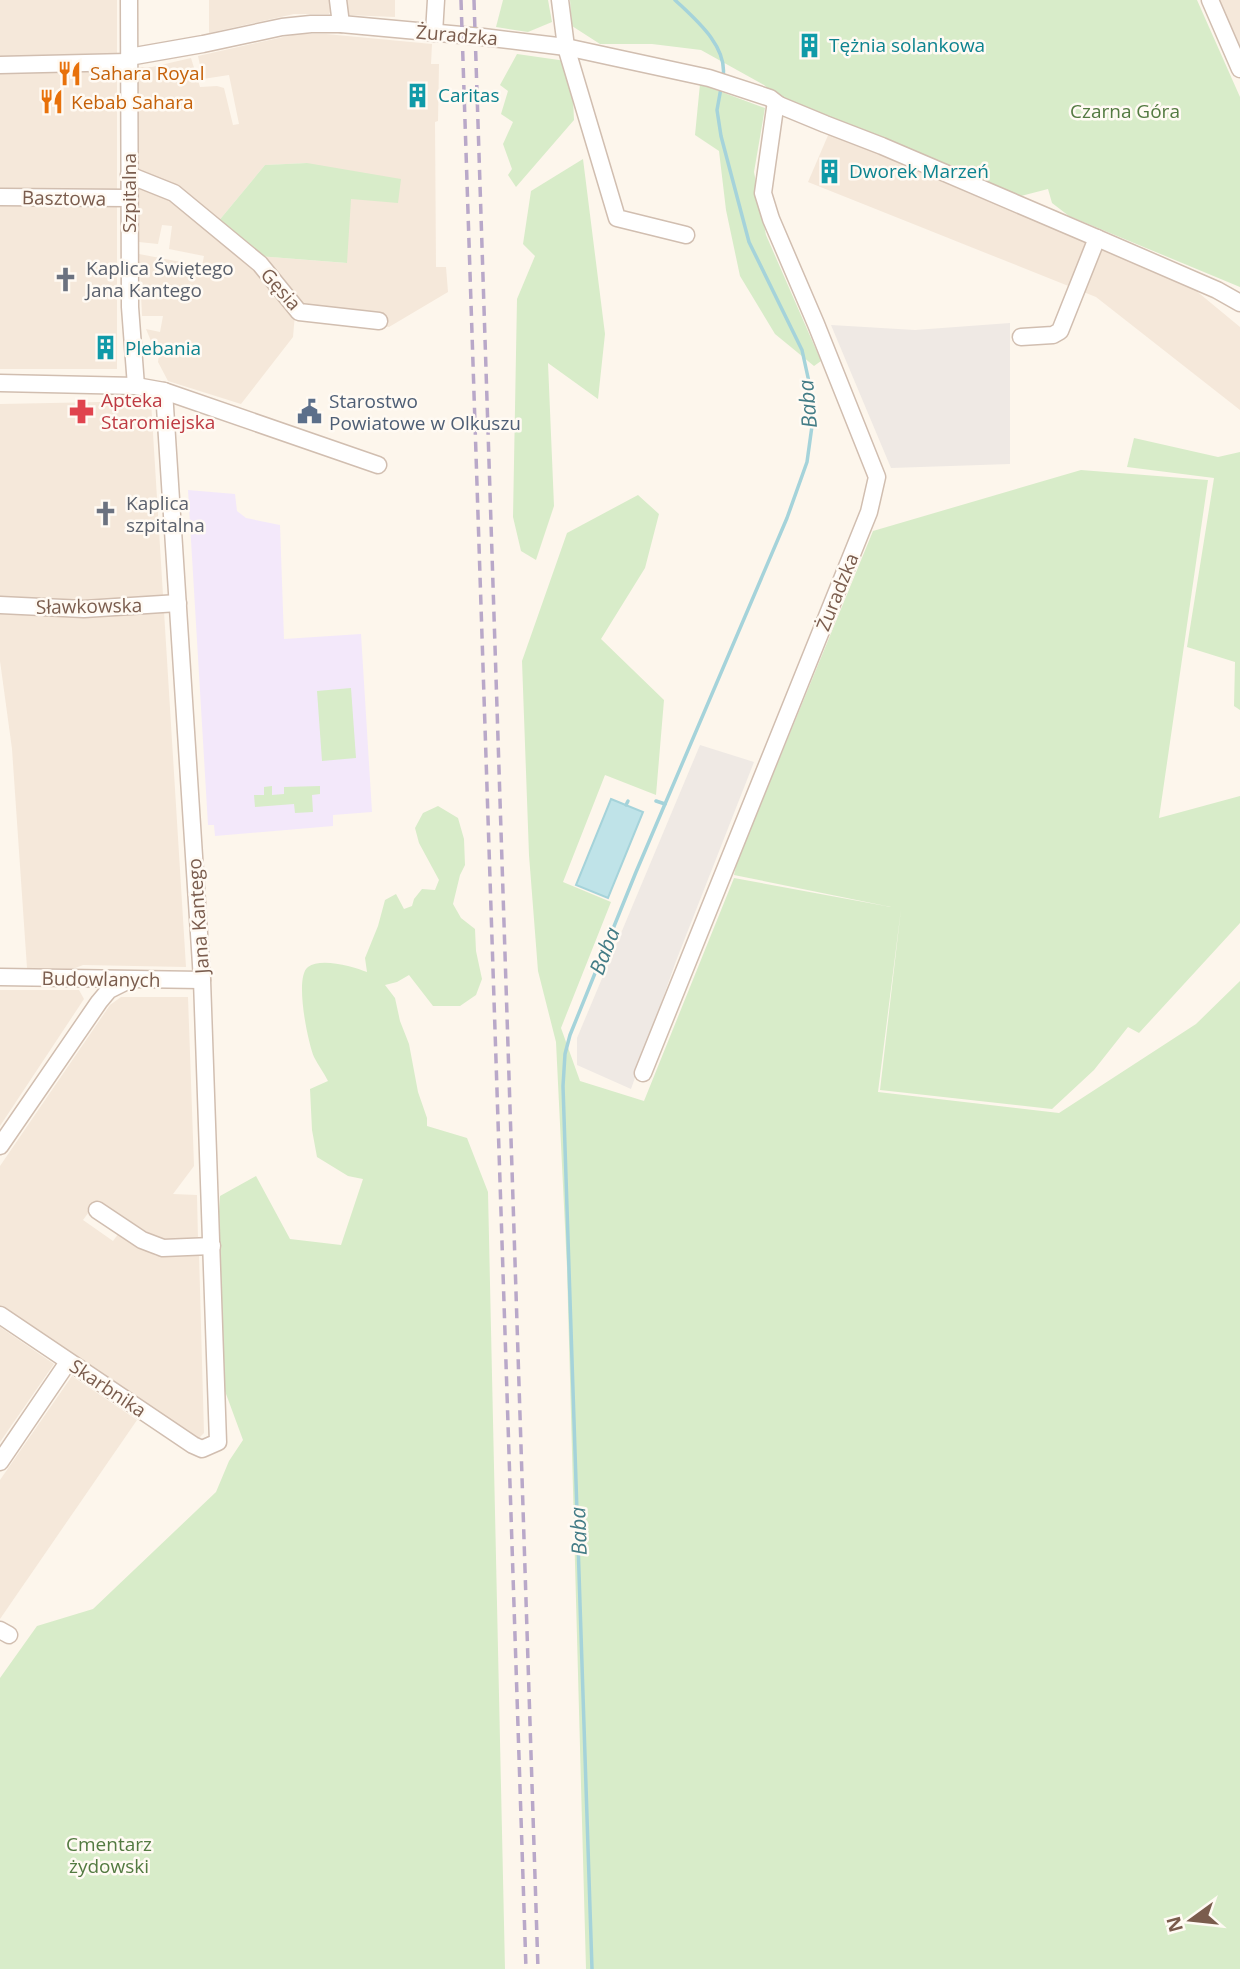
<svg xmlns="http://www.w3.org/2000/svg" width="1240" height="1969" font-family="'Open Sans',sans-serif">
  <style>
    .residential { fill: #f5e8da }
    .industrial { fill: #efe9e4 }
    .education { fill: #f3e8fa }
    .green { fill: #d8ecc9 }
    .water { fill: #bfe3e8; stroke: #a5d3da; stroke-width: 2 }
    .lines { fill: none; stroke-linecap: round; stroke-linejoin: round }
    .stream { stroke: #a5d3da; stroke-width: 3.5 }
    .minor-casing { stroke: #d1beb0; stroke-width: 19 }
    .minor { stroke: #fff; stroke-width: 16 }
    .rail { stroke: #b9a8c9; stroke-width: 3.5; stroke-dasharray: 10 7; stroke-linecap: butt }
    .labels { text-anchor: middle; stroke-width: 5; stroke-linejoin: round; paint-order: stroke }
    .street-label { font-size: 19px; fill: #7a5c4d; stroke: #fffaf3 }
    .culture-label { font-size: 19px; fill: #0d838f; stroke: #fffaf3; text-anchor: start }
    .food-label { font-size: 19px; fill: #c56008; stroke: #fffaf3; text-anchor: start }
    .park-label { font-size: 19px; fill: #537a41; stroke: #fffaf3 }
    .worship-label { font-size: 19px; fill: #5b616d; stroke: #fffaf3; text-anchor: start }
    .health-label { font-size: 19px; fill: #be3a42; stroke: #fffaf3; text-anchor: start }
    .service-label { font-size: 19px; fill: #4e5e75; stroke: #fffaf3; text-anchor: start }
    .water-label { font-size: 21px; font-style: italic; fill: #437c86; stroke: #fffaf3 }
  </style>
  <rect width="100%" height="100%" fill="#fdf6ec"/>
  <g class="residential">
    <rect x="0" y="0" width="117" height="369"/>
    <path d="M 209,0 L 332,0 L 333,8 L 329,14 L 294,14 L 209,33 Z"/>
    <path d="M 343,0 L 395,0 L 395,17 L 347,15 Z"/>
    <path d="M 1216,0 L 1240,0 L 1240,53 Z"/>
    <path d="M 297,34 L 326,34 L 432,44 L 431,64 L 439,64 L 438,121 L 435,122 L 436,267 L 446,267 L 448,292 L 389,327 L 301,309 L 258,256 L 346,263 L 307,163 L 265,165 L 217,223 L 137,174 L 136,67 L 152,67 L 191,58 L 200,87 L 217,86 L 224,88 L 233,125 L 239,124 L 229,75 L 203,79 L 198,56 Z"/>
    <path d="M 829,133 L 1112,249 L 1194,289 L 1240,327 L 1240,410 L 1096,297 L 808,182 Z"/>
    <path d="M 138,182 L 171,195 L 255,270 L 255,273 L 264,274 L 271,282 L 269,297 L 277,298 L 295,314 L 293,337 L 241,404 L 168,381 L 158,362 L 160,348 L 153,346 L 146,329 L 160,332 L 163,316 L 142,316 L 139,254 L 202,266 L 204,256 L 169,249 L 172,226 L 162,225 L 158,244 L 139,242 Z"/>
    <path d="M 151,401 L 186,967 L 83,965 L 73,969 L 27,968 L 12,749 L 0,661 L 0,404 Z"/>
    <path d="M 0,990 L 79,990 L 84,999 L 0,1126 Z"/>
    <path d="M 121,997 L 188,997 L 194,1166 L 173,1194 L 197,1195 L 198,1239 L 166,1240 L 157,1238 L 97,1201 L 83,1220 L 113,1241 L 119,1233 L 156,1256 L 199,1254 L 204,1433 L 200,1437 L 194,1437 L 131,1396 L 0,1306 L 0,1166 L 110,1005 Z"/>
    <path d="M 0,1327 L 54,1364 L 0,1442 Z"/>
    <path d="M 72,1376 L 137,1420 L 0,1619 L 0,1480 Z"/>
  </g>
  <g class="industrial">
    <path d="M 1010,323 L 1010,464 L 891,468 L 831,325 L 915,330 Z"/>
    <path d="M 700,745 L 754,762 L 676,961 L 631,1089 L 577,1065 L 577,1038 Z"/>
  </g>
  <path class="education" d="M 188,490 L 235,494 L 237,511 L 246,518 L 280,525 L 284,639 L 361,634 L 372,812 L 333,815 L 333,826 L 215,836 L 214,825 L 208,825 Z"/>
  <g class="green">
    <path d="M 503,0 L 548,0 L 552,22 L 528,32 L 496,27 Z"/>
    <path d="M 570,0 L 1197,0 L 1240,97 L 1240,287 L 1069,216 L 1052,203 L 1048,189 L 1021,196 L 902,149 L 777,96 L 764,85 L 701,50 L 652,44 L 600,44 L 572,26 Z"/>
    <path d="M 517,54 L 566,61 L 573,99 L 574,120 L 516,187 L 508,175 L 512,169 L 503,144 L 513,122 L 501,114 L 508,91 L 500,85 Z"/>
    <path d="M 700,84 L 765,108 L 754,172 L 766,235 L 821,361 L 814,366 L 775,334 L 740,276 L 726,210 L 719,151 L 695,135 Z"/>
    <path d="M 583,159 L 605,334 L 598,399 L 548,363 L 554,506 L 536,560 L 521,551 L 513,517 L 517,299 L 535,256 L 523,244 L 531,191 Z"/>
    <path d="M 307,163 L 401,179 L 398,203 L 351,199 L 347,263 L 258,256 L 217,223 L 265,165 Z"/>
    <path d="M 1134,438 L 1218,457 L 1240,452 L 1240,710 L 1234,706 L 1235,662 L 1187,647 L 1214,478 L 1127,467 Z"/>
    <path d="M 1081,470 L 1208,480 L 1159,818 L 1240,796 L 1240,923 L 1139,1033 L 1128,1027 L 1094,1070 L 1052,1109 L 880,1090 L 901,909 L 878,1092 L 1059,1113 L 1196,1024 L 1240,981 L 1240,1969 L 586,1969 L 567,1268 L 556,1042 L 538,971 L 529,855 L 522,661 L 567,533 L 638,495 L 659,514 L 645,568 L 601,639 L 664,700 L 656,795 L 605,775 L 563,882 L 611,902 L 561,1028 L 580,1081 L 644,1101 L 734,878 L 891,907 L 734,875 L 737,862 L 873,531 Z"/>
    <path d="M 351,688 L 356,758 L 322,761 L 317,691 Z"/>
    <path d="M 272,786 L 272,795 L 284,794 L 284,787 L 320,786 L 320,794 L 312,795 L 313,812 L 295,813 L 294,804 L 255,807 L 254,795 L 264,795 L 264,787 Z"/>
    <path d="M 438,806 L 458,818 L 464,839 L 465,865 L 460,875 L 453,904 L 461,918 L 475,929 L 476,951 L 482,979 L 476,995 L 460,1006 L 433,1006 L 409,975 L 397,982 L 385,985 L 395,998 L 400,1021 L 409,1044 L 418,1092 L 427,1118 L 427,1126 L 467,1138 L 488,1192 L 505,1969 L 0,1969 L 0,1678 L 37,1626 L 93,1609 L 216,1492 L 229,1461 L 243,1440 L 222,1383 L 216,1257 L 220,1196 L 256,1176 L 290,1239 L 341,1245 L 363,1179 L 348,1176 L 317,1157 L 312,1130 L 310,1089 L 328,1081 C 324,1073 318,1065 314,1057 C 308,1043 294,977 308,967 C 321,957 354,967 367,972 L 365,958 L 378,926 L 385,900 L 396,894 L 404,909 L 412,906 L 414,899 L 422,889 L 435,890 L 439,880 L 419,843 L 415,828 L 423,813 Z"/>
  </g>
  <path class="water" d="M 611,799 L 643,812 L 608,898 L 576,885 Z"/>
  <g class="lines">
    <g class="stream">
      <path d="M 675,0 C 695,19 728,46 723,77"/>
      <path d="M 656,801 L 665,804"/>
      <path d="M 626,805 L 628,801"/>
      <path d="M 592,1969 L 563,1086 L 565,1054 L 570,1035 L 636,872 L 787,518 L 807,462 L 812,426 L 809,382 L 802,350 L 749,242 L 721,136 L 717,110 L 721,88"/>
    </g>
    <defs>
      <g id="minor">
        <path d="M 129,0 L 130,307 L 136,386"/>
        <path d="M 338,0 L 341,24"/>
        <path d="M 560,0 L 566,47 L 617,218 L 686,235"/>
        <path d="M 1210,0 L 1240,69"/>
        <path d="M 434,33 L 436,0"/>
        <path d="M 129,57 L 203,44 L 282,27 L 311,24 L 341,24 L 483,37 L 566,47 L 612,57 L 709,78 L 770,98 L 779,105 L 825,124 L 882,146 L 1097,238 L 1217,290 L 1240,303"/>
        <path d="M 0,65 L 128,62"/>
        <path d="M 129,175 L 174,193 L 260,264 L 299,312 L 379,321"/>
        <path d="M 0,197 L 128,198"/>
        <path d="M 1021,337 L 1053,335 L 1060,331 L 1097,238"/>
        <path d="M 0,383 L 136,386 L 164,391 L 378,465"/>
        <path d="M 0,605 L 84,609 L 178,603"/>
        <path d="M 0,977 L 202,980"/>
        <path d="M 643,1073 L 869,512 L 877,477 L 816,324 L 771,219 L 763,193 L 775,108 L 779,105"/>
        <path d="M 0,1146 L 99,1002 L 109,990 L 129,980"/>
        <path d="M 97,1210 L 142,1240 L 163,1248 L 212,1246"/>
        <path d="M 0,1315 L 193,1445 L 202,1449 L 218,1442 L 202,980 L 164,391"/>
        <path d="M 0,1462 L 68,1362"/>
        <path d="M 0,1630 L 9,1635"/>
      </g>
    </defs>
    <use href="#minor" class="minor-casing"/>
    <use href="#minor" class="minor"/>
    <g class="rail">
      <path d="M 461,0 L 526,1969"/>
      <path d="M 474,0 L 538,1969"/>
    </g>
  </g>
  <defs>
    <symbol id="building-bare" viewBox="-9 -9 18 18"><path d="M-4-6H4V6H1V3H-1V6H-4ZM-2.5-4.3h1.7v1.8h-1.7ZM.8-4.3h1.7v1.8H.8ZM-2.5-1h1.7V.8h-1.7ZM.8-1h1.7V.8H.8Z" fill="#0f9aa8" stroke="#fffaf3" stroke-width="2.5" paint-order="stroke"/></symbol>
    <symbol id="restaurant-bare" viewBox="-9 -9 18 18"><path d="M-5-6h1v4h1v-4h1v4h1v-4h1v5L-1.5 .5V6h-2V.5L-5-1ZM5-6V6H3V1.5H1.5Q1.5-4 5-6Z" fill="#e8710a" stroke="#fffaf3" stroke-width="2.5" paint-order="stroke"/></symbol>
    <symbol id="church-bare" viewBox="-9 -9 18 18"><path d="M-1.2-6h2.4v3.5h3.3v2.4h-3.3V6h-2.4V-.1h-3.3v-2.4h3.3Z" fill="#6b7280" stroke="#fffaf3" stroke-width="2.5" paint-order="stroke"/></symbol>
    <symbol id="pharmacy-bare" viewBox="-9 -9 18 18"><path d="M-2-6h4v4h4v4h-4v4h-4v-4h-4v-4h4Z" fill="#e0444e" stroke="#fffaf3" stroke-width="2.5" paint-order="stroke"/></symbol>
    <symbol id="civic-bare" viewBox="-9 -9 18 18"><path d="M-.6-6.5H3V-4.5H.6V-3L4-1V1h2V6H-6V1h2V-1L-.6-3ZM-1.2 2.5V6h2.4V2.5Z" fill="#5c6f8a" stroke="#fffaf3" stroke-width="2.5" paint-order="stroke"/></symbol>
  </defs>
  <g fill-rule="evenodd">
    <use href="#building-bare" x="792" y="28" width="35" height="35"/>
    <use href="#restaurant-bare" x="52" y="56" width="35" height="35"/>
    <use href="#building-bare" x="400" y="78" width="35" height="35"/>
    <use href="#restaurant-bare" x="34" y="84" width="35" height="35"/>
    <use href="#building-bare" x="812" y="154" width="35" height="35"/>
    <use href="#church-bare" x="48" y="262" width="35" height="35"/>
    <use href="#building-bare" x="88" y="330" width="35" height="35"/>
    <use href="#pharmacy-bare" x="64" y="394" width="35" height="35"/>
    <use href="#civic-bare" x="292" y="394" width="35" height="35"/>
    <use href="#church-bare" x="88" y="496" width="35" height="35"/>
  </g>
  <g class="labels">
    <g class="street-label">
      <text transform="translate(457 35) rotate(5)" y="7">Żuradzka</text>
      <text transform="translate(129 193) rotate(-90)" y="7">Szpitalna</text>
      <text transform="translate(64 198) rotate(1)" y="7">Basztowa</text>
      <text transform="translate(281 289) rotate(48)" y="7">Gęsia</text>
      <text transform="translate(837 592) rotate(-68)" y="7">Żuradzka</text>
      <text transform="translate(89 606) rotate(-1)" y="7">Sławkowska</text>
      <text transform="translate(198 916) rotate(-94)" y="7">Jana Kantego</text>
      <text transform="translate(101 979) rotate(1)" y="7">Budowlanych</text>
      <text transform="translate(108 1388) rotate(34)" y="7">Skarbnika</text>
    </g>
    <g class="culture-label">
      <text x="829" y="52">Tężnia solankowa</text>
      <text x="438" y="102">Caritas</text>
      <text x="849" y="178">Dworek Marzeń</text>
      <text x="125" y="355">Plebania</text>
    </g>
    <g class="food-label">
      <text x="90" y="80">Sahara Royal</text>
      <text x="71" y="109">Kebab Sahara</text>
    </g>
    <g class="park-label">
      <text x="1125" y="118">Czarna Góra</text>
      <text x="109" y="1851">Cmentarz<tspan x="109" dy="22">żydowski</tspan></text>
    </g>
    <g class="worship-label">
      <text x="86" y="275">Kaplica Świętego<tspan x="86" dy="22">Jana Kantego</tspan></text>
      <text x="126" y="510">Kaplica<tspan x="126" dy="22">szpitalna</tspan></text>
    </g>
    <g class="health-label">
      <text x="101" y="407">Apteka<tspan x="101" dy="22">Staromiejska</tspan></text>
    </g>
    <g class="service-label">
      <text x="329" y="408">Starostwo<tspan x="329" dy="22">Powiatowe w Olkuszu</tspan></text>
    </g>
    <g class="water-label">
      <text transform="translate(808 404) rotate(-95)" y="7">Baba</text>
      <text transform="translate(605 951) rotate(-69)" y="7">Baba</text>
      <text transform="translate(579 1531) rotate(-92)" y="7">Baba</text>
    </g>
  </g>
  <g transform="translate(1191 1920) rotate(255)" stroke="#fffaf3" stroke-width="5" paint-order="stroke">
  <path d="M0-5L12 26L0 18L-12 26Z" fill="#7a5c4d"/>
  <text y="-10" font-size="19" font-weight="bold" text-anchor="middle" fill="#7a5c4d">N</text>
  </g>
</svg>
